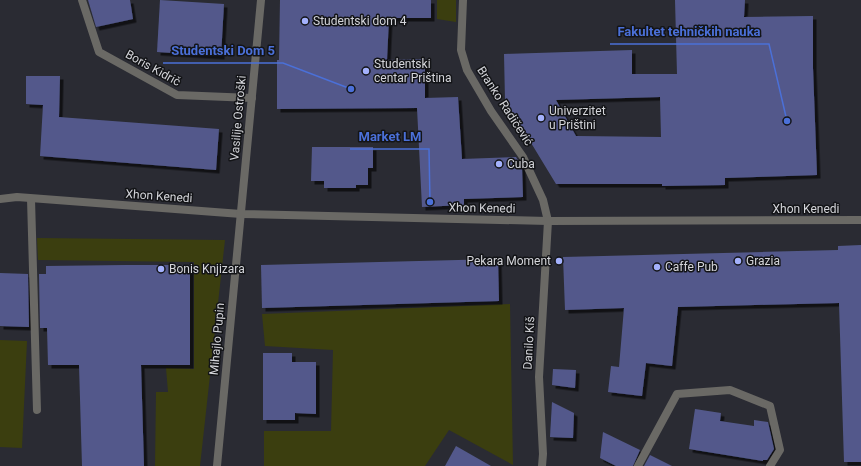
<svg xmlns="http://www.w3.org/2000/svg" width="861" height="466" font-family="Roboto,sans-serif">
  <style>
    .green { fill: #3b3e0f }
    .building { fill: #53598b; fill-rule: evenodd; filter: url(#shadow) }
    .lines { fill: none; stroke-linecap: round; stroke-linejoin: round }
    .service { stroke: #6a6965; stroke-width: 8 }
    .minor { stroke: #6a6965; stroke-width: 8 }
    .poi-dot { fill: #a4b1fc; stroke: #131417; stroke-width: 1.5 }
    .labels { text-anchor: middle; stroke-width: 3; stroke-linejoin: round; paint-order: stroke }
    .poi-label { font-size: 12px; fill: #d4d5da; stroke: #131417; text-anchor: start }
    .street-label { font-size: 12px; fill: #d4d5da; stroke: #131417 }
    .leader { fill: none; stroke: #4b70d8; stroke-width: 1.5 }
    .callout-dot { fill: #4b70d8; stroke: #131417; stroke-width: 1.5 }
    .callout-label { font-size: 13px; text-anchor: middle; font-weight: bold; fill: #4b70d8; stroke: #131417; stroke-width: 3; stroke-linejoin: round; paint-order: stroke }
  </style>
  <defs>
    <filter id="shadow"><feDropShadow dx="3.5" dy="3.5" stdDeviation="0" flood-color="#0009"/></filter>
  </defs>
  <rect width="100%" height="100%" fill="#2a2b33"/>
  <g class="green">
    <path d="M 437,0 L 456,0 L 456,22 L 437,19 Z"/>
    <path d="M 37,238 L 225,240 L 200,466 L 155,466 L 156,392 L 168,392 L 166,368 L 194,369 L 194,262 L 38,260 Z"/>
    <path d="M 510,304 L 513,465 L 449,430 L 425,466 L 264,466 L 264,431 L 331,431 L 333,350 L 265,346 L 262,314 Z"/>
    <path d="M 0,340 L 27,341 L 22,448 L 0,447 Z"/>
  </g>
  <g class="building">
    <path d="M 88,0 L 130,0 L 133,19 L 96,27 Z"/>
    <path d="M 160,0 L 224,4 L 221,56 L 157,52 Z"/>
    <path d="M 280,0 L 431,0 L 431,18 L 389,18 L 387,60 L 425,59 L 425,98 L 458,97 L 462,159 L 516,157 L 522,167 L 523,197 L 464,199 L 464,205 L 422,207 L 417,108 L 277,109 L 277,60 L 279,60 Z"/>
    <path d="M 675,0 L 745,0 L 744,17 L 813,16 L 813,68 L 817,175 L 725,178 L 725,185 L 662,186 L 662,184 L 556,184 L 505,100 L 504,54 L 632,50 L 632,74 L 677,74 ZM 660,97 L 661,137 L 576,136 L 556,100 Z"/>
    <path d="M 26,76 L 60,76 L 59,117 L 219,129 L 216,170 L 40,156 L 43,105 L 26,104 Z"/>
    <path d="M 312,147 L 373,147 L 373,168 L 368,168 L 368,185 L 356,185 L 356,188 L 324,188 L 324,181 L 311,181 Z"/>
    <path d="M 861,245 L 861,462 L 844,462 L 839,303 L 678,307 L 672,366 L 646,363 L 642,396 L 608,392 L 611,366 L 619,367 L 624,308 L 565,310 L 563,257 L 838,250 L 838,246 Z"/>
    <path d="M 498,259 L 499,301 L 262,308 L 261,265 Z"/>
    <path d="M 126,265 L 190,265 L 190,365 L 141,365 L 144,466 L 82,466 L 79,365 L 48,365 L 47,328 L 40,328 L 39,274 L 46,274 L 46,266 Z"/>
    <path d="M 0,273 L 28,274 L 29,327 L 0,326 Z"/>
    <path d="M 263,353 L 292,353 L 292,362 L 316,362 L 316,414 L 295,413 L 295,420 L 263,420 Z"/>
    <path d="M 553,369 L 576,370 L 575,388 L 552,385 Z"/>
    <path d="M 552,402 L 574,413 L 573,438 L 550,437 Z"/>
    <path d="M 695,409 L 721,413 L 720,421 L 754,426 L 754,420 L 768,422 L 774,449 L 767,460 L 763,460 L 763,461 L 689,449 Z"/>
    <path d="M 603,432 L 640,450 L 633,466 L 616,466 L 600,458 Z"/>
    <path d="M 456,446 L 491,466 L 445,466 Z"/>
    <path d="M 650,455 L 672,466 L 644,466 Z"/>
  </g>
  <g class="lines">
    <g class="service">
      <path d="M 82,0 L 99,52 L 177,95 L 252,98"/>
      <path d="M 31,199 L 37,410"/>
      <path d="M 638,466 L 677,394 L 730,390 L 770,406 L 780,450 L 770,466"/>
    </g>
    <g class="minor">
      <path d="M 463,0 L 461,50 L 467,70 L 491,111 L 523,157 L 543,200 L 548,221 L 539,377 L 543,454 L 542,466"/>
      <path d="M 0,199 L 17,197 L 241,214 L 548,221 L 861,220"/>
      <path d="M 217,466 L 261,0"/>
    </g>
  </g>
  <g class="poi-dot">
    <circle cx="305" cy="21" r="4"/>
    <circle cx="366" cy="71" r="4"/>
    <circle cx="541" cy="118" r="4"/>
    <circle cx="499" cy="164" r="4"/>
    <circle cx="559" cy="261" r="4"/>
    <circle cx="738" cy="261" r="4"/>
    <circle cx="657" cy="267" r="4"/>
    <circle cx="161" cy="269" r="4"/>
  </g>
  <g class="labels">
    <g class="poi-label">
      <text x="313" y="25">Studentski dom 4</text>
      <text x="374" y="68">Studentski<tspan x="374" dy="14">centar Priština</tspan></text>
      <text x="549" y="115">Univerzitet<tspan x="549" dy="14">u Prištini</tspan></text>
      <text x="507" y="168">Cuba</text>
      <text x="551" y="265" text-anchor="end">Pekara Moment</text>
      <text x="746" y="265">Grazia</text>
      <text x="665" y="271">Caffe Pub</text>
      <text x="169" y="273">Bonis Knjizara</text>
    </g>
    <g class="street-label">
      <text transform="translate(153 68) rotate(29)" y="4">Boris Kidrič</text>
      <text transform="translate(505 106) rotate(57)" y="4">Branko Radičević</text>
      <text transform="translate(238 118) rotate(-85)" y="4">Vasilije Ostroški</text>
      <text transform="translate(159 196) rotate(4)" y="4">Xhon Kenedi</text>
      <text transform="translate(482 208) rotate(1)" y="4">Xhon Kenedi</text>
      <text x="806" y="213">Xhon Kenedi</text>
      <text transform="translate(217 339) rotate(-85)" y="4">Mihajlo Pupin</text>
      <text transform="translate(529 343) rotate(-87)" y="4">Danilo Kiš</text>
    </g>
  </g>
  <path class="leader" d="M787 121L769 44H610M351 89L283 63H163M430 202L429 149H350"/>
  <g class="callout-dot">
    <circle cx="787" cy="121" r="4"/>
    <circle cx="351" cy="89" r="4"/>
    <circle cx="430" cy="202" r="4"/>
  </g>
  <g class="callout-label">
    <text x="689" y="36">Fakultet tehničkih nauka</text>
    <text x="223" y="55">Studentski Dom 5</text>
    <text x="390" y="141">Market LM</text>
  </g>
</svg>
